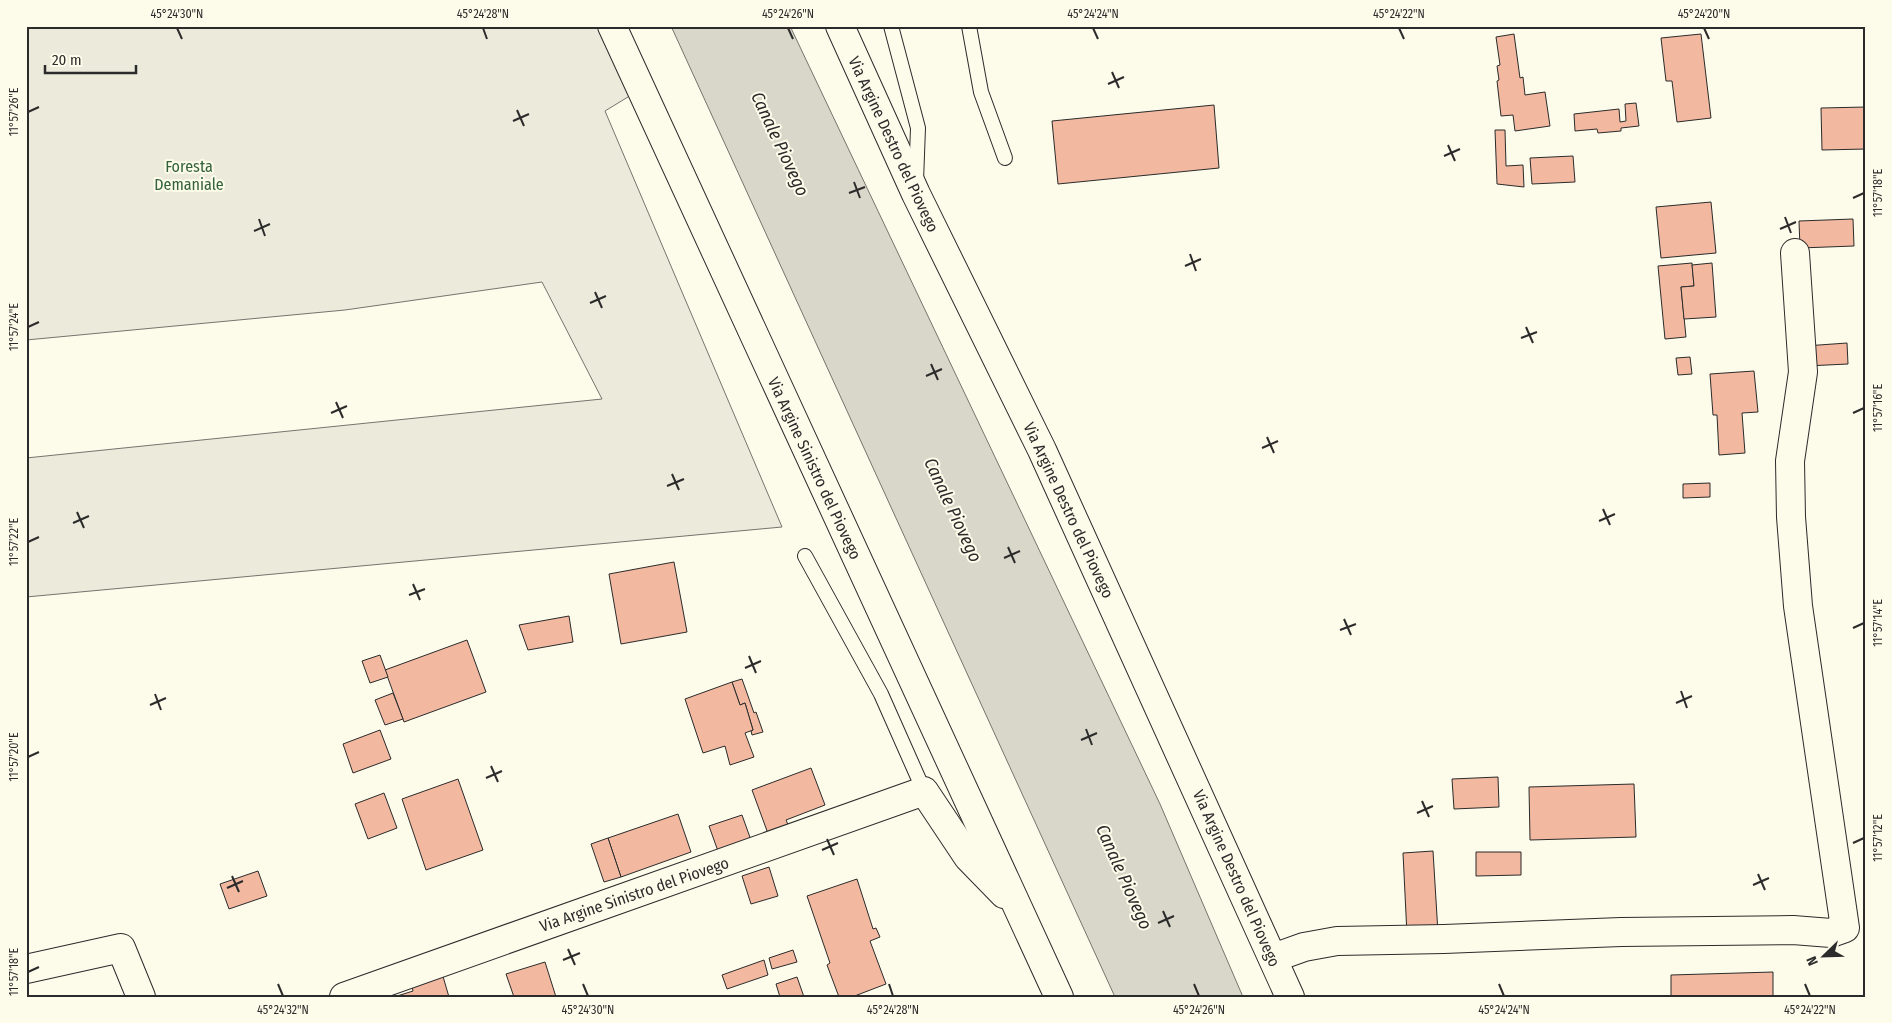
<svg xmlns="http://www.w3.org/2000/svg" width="1892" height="1023" font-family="'Fira Sans Condensed',sans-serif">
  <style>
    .green { fill: #ecebdb; stroke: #74746e }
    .water { fill: #d8d7c9; stroke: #74746e }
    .building { fill: #f2b8a0; stroke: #2b2b2b }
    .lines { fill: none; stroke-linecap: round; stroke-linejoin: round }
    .lane-casing { stroke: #2b2b2b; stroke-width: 16 }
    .street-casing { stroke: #2b2b2b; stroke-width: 30 }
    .lane { stroke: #fdfbea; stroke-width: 14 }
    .street { stroke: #fdfbea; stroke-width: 28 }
    .ticks { fill: none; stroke: #2b2b2b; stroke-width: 2 }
    .labels { text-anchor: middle; stroke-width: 4; stroke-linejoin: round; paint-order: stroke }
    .street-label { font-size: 16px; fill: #2b2b2b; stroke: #fdfbea }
    .park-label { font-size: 16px; fill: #34623c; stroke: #fdfbea }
    .water-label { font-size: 18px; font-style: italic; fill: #2b2b2b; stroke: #fdfbea }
    .neatline { fill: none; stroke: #2b2b2b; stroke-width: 2 }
    .ticks-label { font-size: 12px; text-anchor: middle; fill: #2b2b2b }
  </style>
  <rect width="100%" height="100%" fill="#fdfbea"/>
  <path class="green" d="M 26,26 L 612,26 L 641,89 L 605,111 L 782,527 L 26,597 L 26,458 L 602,399 L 542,282 L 345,310 L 26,340 Z"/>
  <path class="water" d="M 671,26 L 790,26 L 1160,804 L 1243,997 L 1115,997 Z"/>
  <g class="building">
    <path d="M 1514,34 L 1520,78 L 1523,77 L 1525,95 L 1545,92 L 1550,126 L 1515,131 L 1513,115 L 1501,116 L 1497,81 L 1499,80 L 1497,66 L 1500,65 L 1496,37 Z"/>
    <path d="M 1701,34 L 1711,118 L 1677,122 L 1672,81 L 1666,81 L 1661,38 Z"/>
    <path d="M 1636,103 L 1639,126 L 1621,128 L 1621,131 L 1598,133 L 1597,129 L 1575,131 L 1574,114 L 1619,109 L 1620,122 L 1626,121 L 1625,104 Z"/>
    <path d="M 1214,105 L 1219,168 L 1058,184 L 1052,121 Z"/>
    <path d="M 1866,107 L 1866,149 L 1822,150 L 1821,108 Z"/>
    <path d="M 1495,130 L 1505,130 L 1506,166 L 1523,165 L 1524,187 L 1497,184 Z"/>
    <path d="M 1573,156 L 1575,182 L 1532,184 L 1530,158 Z"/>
    <path d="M 1711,202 L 1716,253 L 1661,258 L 1656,207 Z"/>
    <path d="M 1853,219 L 1854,246 L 1800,248 L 1799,221 Z"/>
    <path d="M 1692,263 L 1694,286 L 1681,287 L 1686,337 L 1665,339 L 1658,266 Z"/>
    <path d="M 1712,263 L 1716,317 L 1684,319 L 1681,287 L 1694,286 L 1692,265 Z"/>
    <path d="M 1847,343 L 1848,364 L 1806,366 L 1805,346 Z"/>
    <path d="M 1690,357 L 1692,374 L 1678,375 L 1676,358 Z"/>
    <rect x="1865" y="362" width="1" height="43"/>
    <path d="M 1754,371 L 1758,412 L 1742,413 L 1745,453 L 1719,455 L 1717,415 L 1713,415 L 1710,374 Z"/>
    <path d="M 1710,483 L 1710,497 L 1683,498 L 1683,484 Z"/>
    <path d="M 674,562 L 687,632 L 621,644 L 609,574 Z"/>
    <path d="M 569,616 L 573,642 L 528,650 L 519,625 Z"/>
    <path d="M 467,640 L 486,692 L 404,722 L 385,670 Z"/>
    <path d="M 380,655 L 388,677 L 370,683 L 362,661 Z"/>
    <path d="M 742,679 L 754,713 L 756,712 L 763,732 L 752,735 L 751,731 L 753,730 L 745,703 L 740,705 L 732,682 Z"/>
    <path d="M 732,682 L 740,705 L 745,703 L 753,730 L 745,733 L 754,757 L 730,765 L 725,746 L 703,753 L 685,699 Z"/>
    <path d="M 393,693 L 403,719 L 385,725 L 375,700 Z"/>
    <path d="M 380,730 L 391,759 L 353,773 L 343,744 Z"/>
    <path d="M 811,768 L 825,805 L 786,820 L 791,831 L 770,839 L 752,790 Z"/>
    <path d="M 1498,777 L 1499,807 L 1454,809 L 1452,779 Z"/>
    <path d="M 458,779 L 483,850 L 426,870 L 402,799 Z"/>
    <path d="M 1634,784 L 1636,837 L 1530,840 L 1529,787 Z"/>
    <path d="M 384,793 L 397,828 L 368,839 L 355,804 Z"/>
    <path d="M 678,814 L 691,852 L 621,877 L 608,838 Z"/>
    <path d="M 742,815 L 752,843 L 719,854 L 709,826 Z"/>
    <path d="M 608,838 L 621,877 L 604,882 L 591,844 Z"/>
    <path d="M 1433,851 L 1438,933 L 1407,935 L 1403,853 Z"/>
    <path d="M 1476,852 L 1521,852 L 1521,875 L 1476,876 Z"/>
    <path d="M 769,867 L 778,896 L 751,904 L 742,876 Z"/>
    <path d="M 258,871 L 267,896 L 229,909 L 220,884 Z"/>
    <path d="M 857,879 L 873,929 L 876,928 L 880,937 L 870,941 L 886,984 L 852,997 L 839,997 L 827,965 L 830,963 L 807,896 Z"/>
    <path d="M 793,950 L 797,962 L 772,969 L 769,958 Z"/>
    <path d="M 764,960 L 768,975 L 727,989 L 722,975 Z"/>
    <path d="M 545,962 L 556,997 L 514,997 L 506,974 Z"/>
    <path d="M 1773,972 L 1773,997 L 1671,997 L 1671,975 Z"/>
    <path d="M 442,973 L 449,997 L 394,997 L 413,991 L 411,982 Z"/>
    <path d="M 797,977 L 804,997 L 780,997 L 776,984 Z"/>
  </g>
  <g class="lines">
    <defs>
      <g id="lane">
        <path d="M 891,26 L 918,128 L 916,181"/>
        <path d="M 969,26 L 981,92 L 1005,158"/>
        <path d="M 805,556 L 881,694 L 924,791"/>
      </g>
      <g id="street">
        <path d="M 612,26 L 1059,997"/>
        <path d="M 840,26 L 916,194 L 1042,450 L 1290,997"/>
        <path d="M 1273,958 L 1304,947 L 1337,941 L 1444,939 L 1621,932 L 1793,930 L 1831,933 L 1845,928 L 1798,606 L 1791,517 L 1790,461 L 1803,372 L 1795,253"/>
        <path d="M 26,969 L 121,948 L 141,997"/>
        <path d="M 344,997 L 924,791 L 968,857 L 1004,894"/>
      </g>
    </defs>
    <use href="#lane" class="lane-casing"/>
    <use href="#street" class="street-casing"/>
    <use href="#lane" class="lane"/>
    <use href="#street" class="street"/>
  </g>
  <path class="ticks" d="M 177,28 L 182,39M 483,28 L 487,39M 788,28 L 793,39M 1093,28 L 1098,39M 1399,28 L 1404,39M 1704,28 L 1709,39M 1112,72 L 1119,88M 1108,84 L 1124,77M 517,110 L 524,126M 28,112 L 39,107M 513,121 L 529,114M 1448,145 L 1455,161M 1444,156 L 1460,149M 854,182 L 860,198M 849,193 L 865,187M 1853,198 L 1864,193M 1785,217 L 1791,233M 259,219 L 265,236M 1780,229 L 1796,222M 254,231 L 270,224M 1190,254 L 1196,271M 1185,266 L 1201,259M 595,292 L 602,308M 590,303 L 606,296M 28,327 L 39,322M 1526,327 L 1533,343M 1521,338 L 1537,332M 931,364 L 938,380M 926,376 L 942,369M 336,402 L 343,418M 331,413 L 347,406M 1853,413 L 1864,408M 1267,437 L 1274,453M 1262,448 L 1278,441M 672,474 L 679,490M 667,486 L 684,479M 1603,509 L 1610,525M 77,512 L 84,528M 1599,521 L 1615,514M 73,523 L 89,516M 28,542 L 39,537M 1008,547 L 1015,563M 1004,558 L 1020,551M 413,584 L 420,600M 409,595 L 425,589M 1344,619 L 1351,635M 1853,628 L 1864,623M 1340,630 L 1356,624M 749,656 L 756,673M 745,668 L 761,661M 1681,691 L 1687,708M 155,694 L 161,710M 1676,703 L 1692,696M 150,705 L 166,698M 1086,729 L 1092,745M 1081,740 L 1097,733M 28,757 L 39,752M 491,766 L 498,782M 486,778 L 502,771M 1422,801 L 1429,817M 1417,813 L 1433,806M 827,839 L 834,855M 1853,843 L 1864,838M 822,850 L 838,843M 1758,874 L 1765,890M 232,876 L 239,892M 1753,885 L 1769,878M 227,888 L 243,881M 1163,911 L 1170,927M 1158,923 L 1174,916M 568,949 L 575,965M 563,960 L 580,953M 28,972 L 39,967M 278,984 L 283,996M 583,984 L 588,996M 889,984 L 893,996M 1194,984 L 1199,996M 1499,984 L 1504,996M 1805,984 L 1810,996"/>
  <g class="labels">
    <g class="street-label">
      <text transform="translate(894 144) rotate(65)" y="6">Via Argine Destro del Piovego</text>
      <text transform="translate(815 468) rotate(65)" y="6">Via Argine Sinistro del Piovego</text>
      <text transform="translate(1069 510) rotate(65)" y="6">Via Argine Destro del Piovego</text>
      <text transform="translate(1237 878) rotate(66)" y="6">Via Argine Destro del Piovego</text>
      <text transform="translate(634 894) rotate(-19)" y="6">Via Argine Sinistro del Piovego</text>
    </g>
    <g class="park-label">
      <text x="189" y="172">Foresta<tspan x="189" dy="18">Demaniale</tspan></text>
    </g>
    <g class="water-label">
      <text transform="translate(780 144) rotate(65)" y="6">Canale Piovego</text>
      <text transform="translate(953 510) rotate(65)" y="6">Canale Piovego</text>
      <text transform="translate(1124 877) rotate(66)" y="6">Canale Piovego</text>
    </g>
  </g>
  <rect width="1892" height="1023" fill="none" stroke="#fdfbea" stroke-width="55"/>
  <g transform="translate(1824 956) rotate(247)" stroke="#fdfbea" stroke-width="4" paint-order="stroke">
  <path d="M0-4L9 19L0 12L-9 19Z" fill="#2b2b2b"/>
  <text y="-8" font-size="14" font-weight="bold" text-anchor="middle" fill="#2b2b2b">N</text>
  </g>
  <path d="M45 65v8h91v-8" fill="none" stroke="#2b2b2b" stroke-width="2.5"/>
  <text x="52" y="65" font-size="15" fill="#2b2b2b" stroke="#fdfbea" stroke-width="4" paint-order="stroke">20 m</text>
  <rect x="28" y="28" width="1836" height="968" class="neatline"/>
  <g class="ticks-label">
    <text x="177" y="18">45°24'30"N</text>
    <text x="483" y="18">45°24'28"N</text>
    <text x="788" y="18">45°24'26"N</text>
    <text x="1093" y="18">45°24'24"N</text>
    <text x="1399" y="18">45°24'22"N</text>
    <text x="1704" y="18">45°24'20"N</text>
    <text transform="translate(14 112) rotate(-90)" y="4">11°57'26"E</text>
    <text transform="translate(1878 193) rotate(-90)" y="4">11°57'18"E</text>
    <text transform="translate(14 327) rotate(-90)" y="4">11°57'24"E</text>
    <text transform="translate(1878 408) rotate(-90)" y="4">11°57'16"E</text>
    <text transform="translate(14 542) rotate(-90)" y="4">11°57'22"E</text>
    <text transform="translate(1878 623) rotate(-90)" y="4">11°57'14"E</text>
    <text transform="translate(14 757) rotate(-90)" y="4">11°57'20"E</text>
    <text transform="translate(1878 838) rotate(-90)" y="4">11°57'12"E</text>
    <text transform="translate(14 972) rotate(-90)" y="4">11°57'18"E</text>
    <text x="283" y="1014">45°24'32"N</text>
    <text x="588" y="1014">45°24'30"N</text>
    <text x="893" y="1014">45°24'28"N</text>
    <text x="1199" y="1014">45°24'26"N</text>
    <text x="1504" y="1014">45°24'24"N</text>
    <text x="1810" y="1014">45°24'22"N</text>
  </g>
</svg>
